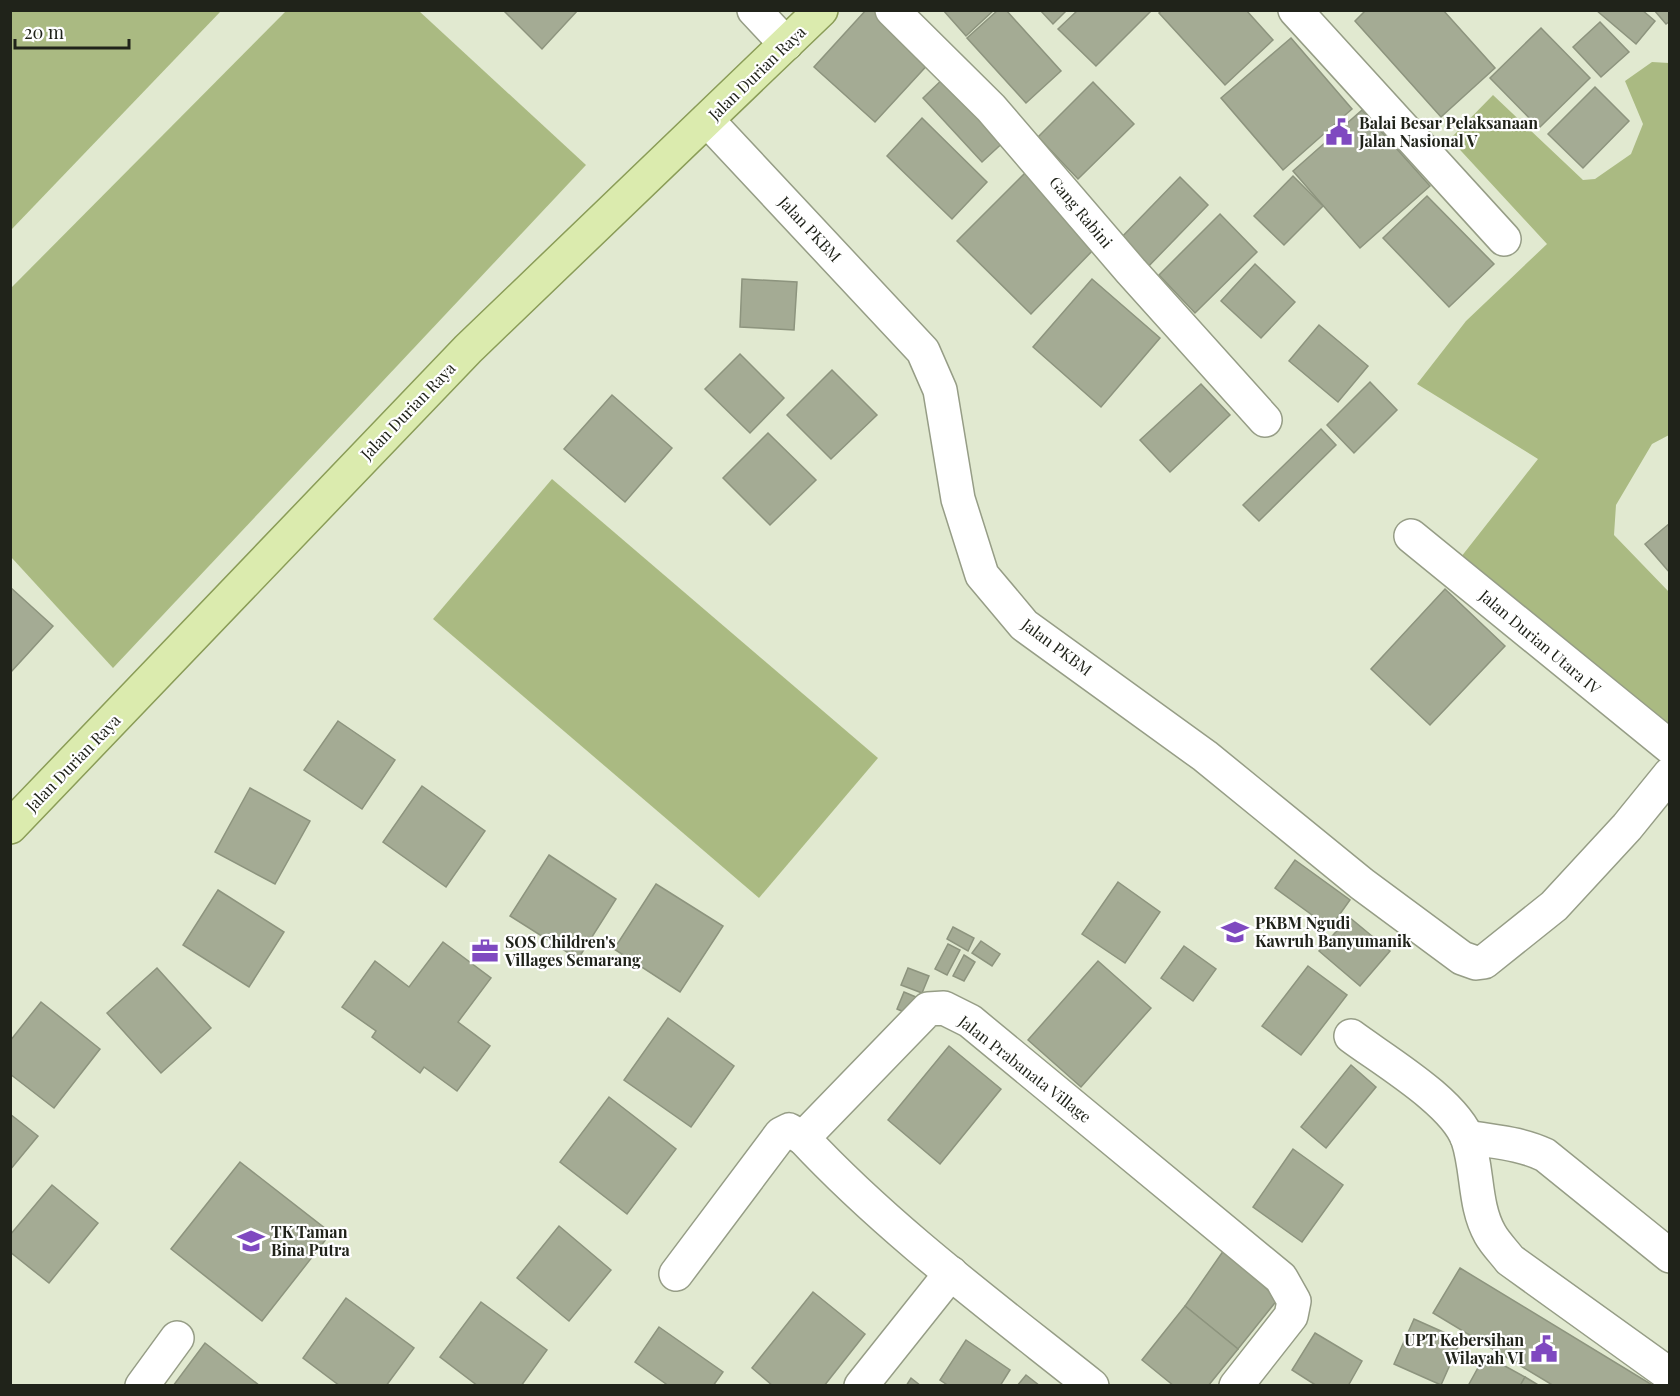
<svg xmlns="http://www.w3.org/2000/svg" width="1680" height="1396" font-family="'Playfair Display',serif">
  <style>
    .green { fill: #aaba82 }
    .building { fill: #a4ab94; stroke: #8d947e; stroke-width: 1.5 }
    .lines { fill: none; stroke-linecap: round; stroke-linejoin: round }
    .minor-casing { stroke: #969d86; stroke-width: 36 }
    .major-casing { stroke: #8a9c57; stroke-width: 36 }
    .minor { stroke: #fff; stroke-width: 33 }
    .major { stroke: #dbebae; stroke-width: 33 }
    .labels { text-anchor: middle; stroke-width: 4.5; stroke-linejoin: round; paint-order: stroke }
    .street-label { font-size: 16px; fill: #20231a; stroke: #fff }
    .poi-label { font-size: 16px; font-weight: bold; fill: #20231a; stroke: #fff; text-anchor: start }
  </style>
  <rect width="100%" height="100%" fill="#e1e9d0"/>
  <g class="green">
    <path d="M 11,10 L 221,11 L 11,230 L 10,11 Z"/>
    <path d="M 287,10 L 419,11 L 586,165 L 113,668 L 11,557 L 11,288 Z"/>
    <path d="M 1652,62 L 1669,63 L 1669,435 L 1652,444 L 1616,505 L 1614,535 L 1669,592 L 1670,733 L 1461,557 L 1538,459 L 1417,384 L 1466,321 L 1547,244 L 1450,139 L 1493,95 L 1583,180 L 1595,179 L 1631,154 L 1643,124 L 1625,81 Z"/>
    <path d="M 552,479 L 878,758 L 759,898 L 433,619 Z"/>
  </g>
  <g class="building">
    <path d="M 503,10 L 578,10 L 542,49 Z"/>
    <path d="M 866,10 L 878,10 L 932,60 L 875,122 L 814,67 Z"/>
    <path d="M 943,10 L 994,10 L 966,36 Z"/>
    <path d="M 998,10 L 1006,10 L 1061,71 L 1026,103 L 967,38 Z"/>
    <path d="M 1040,10 L 1067,10 L 1053,24 Z"/>
    <path d="M 1078,10 L 1152,10 L 1096,66 L 1058,29 Z"/>
    <path d="M 1162,10 L 1246,10 L 1273,40 L 1225,85 L 1159,13 Z"/>
    <path d="M 1366,10 L 1443,10 L 1495,68 L 1441,117 L 1355,21 Z"/>
    <path d="M 1596,10 L 1642,10 L 1655,21 L 1636,44 Z"/>
    <path d="M 1654,10 L 1670,10 L 1670,21 L 1666,24 Z"/>
    <path d="M 1600,22 L 1629,52 L 1601,77 L 1573,47 Z"/>
    <path d="M 1541,28 L 1590,78 L 1539,128 L 1490,78 Z"/>
    <path d="M 1291,38 L 1352,109 L 1283,170 L 1221,98 Z"/>
    <path d="M 949,73 L 1009,137 L 982,162 L 923,98 Z"/>
    <path d="M 1093,82 L 1134,124 L 1078,179 L 1038,137 Z"/>
    <path d="M 1595,87 L 1629,121 L 1583,168 L 1548,134 Z"/>
    <path d="M 1362,110 L 1430,186 L 1360,248 L 1293,171 Z"/>
    <path d="M 922,118 L 987,182 L 952,219 L 887,156 Z"/>
    <path d="M 1025,173 L 1098,245 L 1031,314 L 957,241 Z"/>
    <path d="M 1293,176 L 1323,206 L 1284,245 L 1254,216 Z"/>
    <path d="M 1180,177 L 1208,205 L 1144,271 L 1116,243 Z"/>
    <path d="M 1427,196 L 1494,264 L 1449,307 L 1383,238 Z"/>
    <path d="M 1220,214 L 1257,252 L 1195,313 L 1159,275 Z"/>
    <path d="M 1255,264 L 1295,302 L 1261,338 L 1221,301 Z"/>
    <path d="M 742,279 L 797,282 L 794,330 L 740,327 Z"/>
    <path d="M 1092,279 L 1160,338 L 1101,407 L 1033,347 Z"/>
    <path d="M 1319,325 L 1368,366 L 1338,402 L 1289,361 Z"/>
    <path d="M 740,354 L 784,398 L 750,433 L 705,389 Z"/>
    <path d="M 832,370 L 877,415 L 831,459 L 787,415 Z"/>
    <path d="M 1370,382 L 1397,410 L 1354,453 L 1327,425 Z"/>
    <path d="M 1201,384 L 1230,415 L 1170,472 L 1140,440 Z"/>
    <path d="M 612,395 L 672,448 L 625,502 L 564,449 Z"/>
    <path d="M 1321,429 L 1336,445 L 1259,521 L 1243,505 Z"/>
    <path d="M 768,433 L 816,480 L 770,525 L 723,478 Z"/>
    <path d="M 1670,523 L 1670,573 L 1645,544 Z"/>
    <path d="M 10,587 L 53,626 L 10,673 Z"/>
    <path d="M 1445,589 L 1505,646 L 1430,725 L 1371,669 Z"/>
    <path d="M 338,721 L 395,760 L 362,809 L 304,770 Z"/>
    <path d="M 422,786 L 485,831 L 446,887 L 383,842 Z"/>
    <path d="M 250,788 L 310,821 L 275,884 L 215,852 Z"/>
    <path d="M 549,855 L 616,899 L 578,959 L 510,916 Z"/>
    <path d="M 1295,860 L 1350,900 L 1330,928 L 1275,888 Z"/>
    <path d="M 1118,882 L 1160,912 L 1125,963 L 1082,934 Z"/>
    <path d="M 656,884 L 723,926 L 680,992 L 614,949 Z"/>
    <path d="M 218,890 L 284,932 L 249,987 L 183,945 Z"/>
    <path d="M 1349,917 L 1390,951 L 1360,986 L 1319,951 Z"/>
    <path d="M 953,927 L 974,938 L 968,951 L 947,939 Z"/>
    <path d="M 981,941 L 1000,954 L 992,966 L 972,953 Z"/>
    <path d="M 443,942 L 491,978 L 458,1022 L 490,1046 L 457,1091 L 424,1067 L 420,1073 L 372,1037 L 376,1031 L 342,1007 L 375,961 L 409,987 Z"/>
    <path d="M 948,944 L 960,950 L 947,975 L 935,969 Z"/>
    <path d="M 1184,946 L 1216,969 L 1193,1001 L 1161,978 Z"/>
    <path d="M 964,955 L 975,962 L 964,981 L 953,976 Z"/>
    <path d="M 1098,961 L 1151,1008 L 1081,1087 L 1028,1040 Z"/>
    <path d="M 1308,966 L 1347,995 L 1301,1055 L 1262,1026 Z"/>
    <path d="M 157,968 L 211,1028 L 161,1073 L 107,1013 Z"/>
    <path d="M 908,968 L 929,976 L 922,993 L 901,985 Z"/>
    <path d="M 904,992 L 923,1000 L 916,1017 L 897,1009 Z"/>
    <path d="M 41,1002 L 100,1049 L 54,1108 L 10,1074 L 10,1041 Z"/>
    <path d="M 668,1018 L 734,1066 L 691,1127 L 624,1080 Z"/>
    <path d="M 949,1046 L 1001,1089 L 940,1164 L 888,1120 Z"/>
    <path d="M 1351,1065 L 1376,1087 L 1326,1148 L 1301,1127 Z"/>
    <path d="M 609,1097 L 676,1149 L 627,1214 L 560,1162 Z"/>
    <path d="M 10,1114 L 38,1136 L 10,1170 Z"/>
    <path d="M 1293,1149 L 1343,1185 L 1302,1242 L 1253,1207 Z"/>
    <path d="M 240,1162 L 331,1233 L 262,1321 L 171,1249 Z"/>
    <path d="M 52,1185 L 98,1223 L 49,1283 L 10,1252 L 10,1235 Z"/>
    <path d="M 559,1226 L 611,1270 L 569,1321 L 517,1278 Z"/>
    <path d="M 1224,1250 L 1278,1299 L 1238,1349 L 1185,1306 Z"/>
    <path d="M 1460,1268 L 1654,1386 L 1554,1386 L 1433,1313 Z"/>
    <path d="M 813,1292 L 865,1334 L 824,1386 L 773,1386 L 752,1368 Z"/>
    <path d="M 346,1298 L 414,1348 L 386,1386 L 340,1386 L 303,1358 Z"/>
    <path d="M 481,1302 L 547,1350 L 521,1386 L 478,1386 L 440,1357 Z"/>
    <path d="M 1185,1306 L 1238,1349 L 1208,1386 L 1174,1386 L 1142,1360 Z"/>
    <path d="M 1414,1319 L 1461,1340 L 1441,1385 L 1394,1364 Z"/>
    <path d="M 659,1327 L 723,1372 L 713,1386 L 669,1386 L 635,1362 Z"/>
    <path d="M 1315,1333 L 1362,1361 L 1348,1386 L 1317,1386 L 1292,1370 Z"/>
    <path d="M 966,1340 L 1010,1370 L 1000,1386 L 949,1386 L 940,1380 Z"/>
    <path d="M 205,1343 L 260,1386 L 173,1386 Z"/>
    <path d="M 1485,1355 L 1525,1377 L 1520,1386 L 1468,1386 Z"/>
    <path d="M 1026,1375 L 1040,1386 L 1017,1386 Z"/>
    <path d="M 1525,1377 L 1540,1386 L 1520,1386 Z"/>
    <path d="M 911,1378 L 921,1386 L 906,1386 Z"/>
  </g>
  <g class="lines">
    <defs>
      <g id="minor">
        <path d="M 754,10 L 786,44"/>
        <path d="M 892,10 L 991,108 L 1131,271 L 1265,420"/>
        <path d="M 1295,10 L 1504,239"/>
        <path d="M 707,120 L 923,351 L 940,390 L 958,499 L 982,575 L 1024,625 L 1205,756 L 1362,884 L 1462,958 L 1476,963 L 1484,962 L 1554,906 L 1627,827 L 1670,774"/>
        <path d="M 1411,536 L 1670,747"/>
        <path d="M 1351,1036 C 1383,1060 1455,1102 1468,1140 C 1478,1170 1474,1206 1490,1234 C 1495,1243 1503,1251 1510,1260 L 1670,1375"/>
        <path d="M 1467,1137 C 1494,1142 1520,1143 1545,1155 L 1670,1256"/>
        <path d="M 676,1274 L 781,1134 L 789,1130 L 803,1138"/>
        <path d="M 142,1386 L 177,1338"/>
        <path d="M 861,1386 L 951,1273"/>
        <path d="M 1092,1386 C 993,1307 889,1230 803,1138 L 928,1009 L 944,1008 L 970,1021 L 1281,1278 L 1294,1301 L 1291,1316 L 1236,1386"/>
      </g>
      <path id="major" d="M 10,827 L 468,349 L 821,10"/>
    </defs>
    <use href="#minor" class="minor-casing"/>
    <use href="#major" class="major-casing"/>
    <use href="#minor" class="minor"/>
    <use href="#major" class="major"/>
  </g>
  <defs>
    <symbol id="civic-bare" viewBox="-9 -9 18 18"><path d="M-.6-6.5H3V-4.5H.6V-3L4-1V1h2V6H-6V1h2V-1L-.6-3ZM-1.2 2.5V6h2.4V2.5Z" fill="#7f49c0" stroke="#fff" stroke-width="2.5" paint-order="stroke"/></symbol>
    <symbol id="school-bare" viewBox="-9 -9 18 18"><path d="M0-5L7-2L0 1L-7-2ZM-4 1L0 2.5L4 1V4Q0 6-4 4Z" fill="#7f49c0" stroke="#fff" stroke-width="2.5" paint-order="stroke"/></symbol>
    <symbol id="office-bare" viewBox="-9 -9 18 18"><path d="M-6-3h4V-5.5h4V-3h4V5H-6ZM-1-4.5V-3h2v-1.5ZM-6 0V1H6V0Z" fill="#7f49c0" stroke="#fff" stroke-width="2.5" paint-order="stroke"/></symbol>
  </defs>
  <g fill-rule="evenodd">
    <use href="#civic-bare" x="1320" y="113" width="38" height="38"/>
    <use href="#school-bare" x="1216" y="913" width="38" height="38"/>
    <use href="#office-bare" x="466" y="932" width="38" height="38"/>
    <use href="#school-bare" x="232" y="1222" width="38" height="38"/>
    <use href="#civic-bare" x="1525" y="1330" width="38" height="38"/>
  </g>
  <g class="labels">
    <g class="street-label">
      <text transform="translate(757 73) rotate(-44)" y="6">Jalan Durian Raya</text>
      <text transform="translate(1081 212) rotate(50)" y="6">Gang Rabini</text>
      <text transform="translate(810 229) rotate(47)" y="6">Jalan PKBM</text>
      <text transform="translate(408 411) rotate(-46)" y="6">Jalan Durian Raya</text>
      <text transform="translate(1540 642) rotate(40)" y="6">Jalan Durian Utara IV</text>
      <text transform="translate(1057 647) rotate(37)" y="6">Jalan PKBM</text>
      <text transform="translate(73 763) rotate(-46)" y="6">Jalan Durian Raya</text>
      <text transform="translate(1025 1069) rotate(38)" y="6">Jalan Prabanata Village</text>
    </g>
    <g class="poi-label">
      <text x="1359" y="129">Balai Besar Pelaksanaan<tspan x="1359" dy="18">Jalan Nasional V</tspan></text>
      <text x="1255" y="929">PKBM Ngudi<tspan x="1255" dy="18">Kawruh Banyumanik</tspan></text>
      <text x="505" y="948">SOS Children's<tspan x="505" dy="18">Villages Semarang</tspan></text>
      <text x="271" y="1238">TK Taman<tspan x="271" dy="18">Bina Putra</tspan></text>
      <text x="1524" y="1346" text-anchor="end">UPT Kebersihan<tspan x="1524" dy="18">Wilayah VI</tspan></text>
    </g>
  </g>
  <rect width="1680" height="1396" fill="none" stroke="#20231a" stroke-width="24"/>
  <path d="M15 39v9h114v-9" fill="none" stroke="#20231a" stroke-width="3"/>
  <text x="24" y="39" font-size="18" fill="#20231a" stroke="#ffffff" stroke-width="4.5" paint-order="stroke">20 m</text>
</svg>
